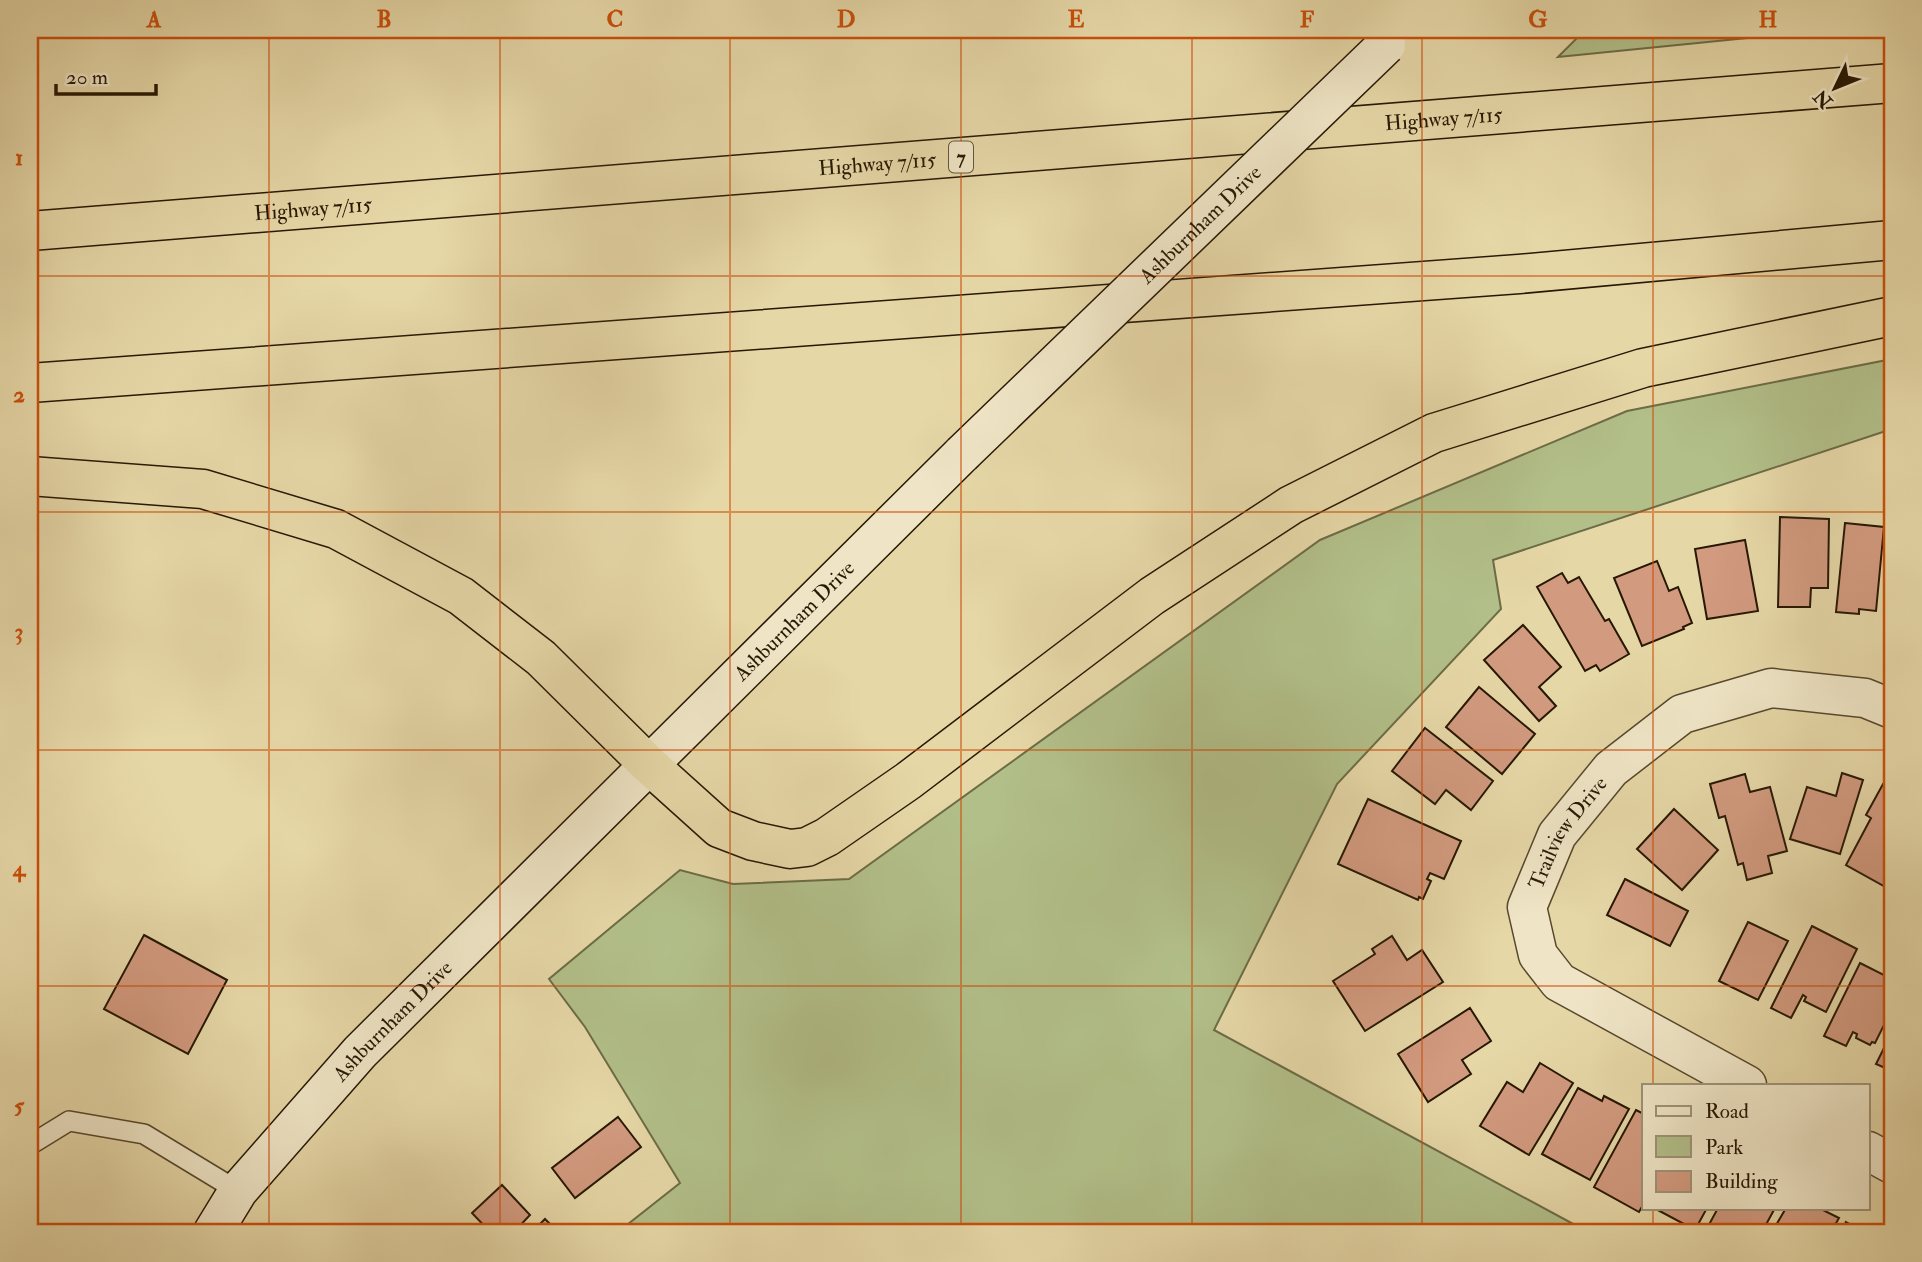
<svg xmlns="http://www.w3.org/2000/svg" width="1922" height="1262" font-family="'IM FELL Double Pica',serif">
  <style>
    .green { fill: #b2bf89; stroke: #6c6c46; stroke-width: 2 }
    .building { fill: #d29a7f; stroke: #271804; stroke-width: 2 }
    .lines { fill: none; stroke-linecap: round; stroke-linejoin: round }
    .lane-casing { stroke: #57482d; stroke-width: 22 }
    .street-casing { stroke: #57482d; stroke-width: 41 }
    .secondary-casing { stroke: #271804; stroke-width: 41 }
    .highway-casing { stroke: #271804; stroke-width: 41 }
    .lane { stroke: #efe5c6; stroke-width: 19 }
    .street { stroke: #efe5c6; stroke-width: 38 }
    .secondary { stroke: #efe5c6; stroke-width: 38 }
    .highway { stroke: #e6d7a7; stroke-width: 38 }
    .secondary-bridge-casing { stroke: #271804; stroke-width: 41; stroke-linecap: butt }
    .secondary-bridge { stroke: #efe5c6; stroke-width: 38 }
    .grid { fill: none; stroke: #cb4f0b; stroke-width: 2; stroke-opacity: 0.55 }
    .labels { text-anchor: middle; stroke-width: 5; stroke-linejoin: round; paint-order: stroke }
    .shield { fill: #efe5c6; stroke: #63563e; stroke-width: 2 }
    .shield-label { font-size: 19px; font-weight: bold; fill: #271804 }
    .street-label { font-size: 21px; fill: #271804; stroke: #efe5c6 }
    .neatline { fill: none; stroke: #cb4f0b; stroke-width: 2.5 }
    .grid-label { font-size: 23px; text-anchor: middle; font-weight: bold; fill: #cb4f0b }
  </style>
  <rect width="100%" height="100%" fill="#e6d7a7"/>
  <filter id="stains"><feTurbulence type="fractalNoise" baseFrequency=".00286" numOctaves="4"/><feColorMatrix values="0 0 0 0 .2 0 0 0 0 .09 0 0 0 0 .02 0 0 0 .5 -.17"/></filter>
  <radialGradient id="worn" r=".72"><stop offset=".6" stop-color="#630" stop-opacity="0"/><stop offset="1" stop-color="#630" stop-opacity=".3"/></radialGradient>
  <g class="green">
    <path d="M 1585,30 L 1826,30 L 1558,57 Z"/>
    <path d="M 1892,359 L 1892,429 L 1493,560 L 1501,609 L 1337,784 L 1214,1030 L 1588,1232 L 618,1232 L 680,1183 L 585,1027 L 549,979 L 680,870 L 733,884 L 849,879 L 1320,540 L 1627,411 Z"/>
  </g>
  <g class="building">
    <path d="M 1780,517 L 1829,519 L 1828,588 L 1811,588 L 1810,607 L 1778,607 Z"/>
    <path d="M 1845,523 L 1884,527 L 1876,611 L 1859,609 L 1859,614 L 1836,612 Z"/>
    <path d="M 1745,540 L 1758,611 L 1707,619 L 1695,549 Z"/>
    <path d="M 1657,561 L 1669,591 L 1678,587 L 1692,623 L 1683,627 L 1684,629 L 1642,646 L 1614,578 Z"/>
    <path d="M 1562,573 L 1568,583 L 1579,577 L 1605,621 L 1609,619 L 1629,654 L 1600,671 L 1596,665 L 1585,671 L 1537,587 Z"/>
    <path d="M 1523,625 L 1561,667 L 1539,687 L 1556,706 L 1539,721 L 1484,660 Z"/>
    <path d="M 1479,687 L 1535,734 L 1502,774 L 1446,727 Z"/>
    <path d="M 1425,728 L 1493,781 L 1471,810 L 1446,790 L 1435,804 L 1392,771 Z"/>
    <path d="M 1842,773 L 1863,780 L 1840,854 L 1790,839 L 1807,787 L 1836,796 Z"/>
    <path d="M 1745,774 L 1750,792 L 1770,787 L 1787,851 L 1768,856 L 1772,873 L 1747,880 L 1743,863 L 1738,865 L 1725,816 L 1719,818 L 1710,784 Z"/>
    <path d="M 1883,784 L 1892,789 L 1891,890 L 1846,865 L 1871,818 L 1866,815 Z"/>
    <path d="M 1368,799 L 1461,841 L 1444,879 L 1430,873 L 1427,879 L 1431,881 L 1423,899 L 1419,897 L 1418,900 L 1338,864 Z"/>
    <path d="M 1674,809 L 1718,850 L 1682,890 L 1637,849 Z"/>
    <path d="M 1625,879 L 1688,911 L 1670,946 L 1607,915 Z"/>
    <path d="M 1748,922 L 1788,941 L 1758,1000 L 1719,981 Z"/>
    <path d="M 1812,926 L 1857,949 L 1826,1012 L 1804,1001 L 1806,997 L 1803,995 L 1791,1018 L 1771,1008 Z"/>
    <path d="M 144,935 L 227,980 L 188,1054 L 104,1009 Z"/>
    <path d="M 1392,936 L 1407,960 L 1422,950 L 1443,982 L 1365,1031 L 1333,981 L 1375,954 L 1372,949 Z"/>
    <path d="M 1860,963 L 1892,979 L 1892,1009 L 1875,1043 L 1872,1042 L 1870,1045 L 1856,1038 L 1857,1034 L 1853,1032 L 1846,1046 L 1824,1036 Z"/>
    <path d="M 1470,1008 L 1491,1041 L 1462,1060 L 1471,1074 L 1428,1102 L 1398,1054 Z"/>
    <path d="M 1892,1032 L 1892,1071 L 1876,1064 Z"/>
    <path d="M 1540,1063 L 1573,1083 L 1529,1155 L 1480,1126 L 1507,1082 L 1523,1092 Z"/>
    <path d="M 1578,1088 L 1602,1101 L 1604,1096 L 1629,1109 L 1590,1180 L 1542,1154 Z"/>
    <path d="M 1636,1110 L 1644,1114 L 1644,1203 L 1639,1212 L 1594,1187 Z"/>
    <path d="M 618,1117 L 641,1147 L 575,1198 L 552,1168 Z"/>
    <path d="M 502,1185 L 530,1215 L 514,1232 L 490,1232 L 472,1213 Z"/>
    <path d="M 1654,1208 L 1707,1208 L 1695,1230 Z"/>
    <path d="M 1718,1208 L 1775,1208 L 1762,1232 L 1705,1232 Z"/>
    <path d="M 1786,1208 L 1819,1208 L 1839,1218 L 1831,1232 L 1772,1232 Z"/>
    <path d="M 545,1219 L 558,1232 L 532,1232 Z"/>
    <path d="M 1846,1222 L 1864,1232 L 1841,1232 Z"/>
  </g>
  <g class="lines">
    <defs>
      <path id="lane" d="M 30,1145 L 69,1121 L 144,1134 L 238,1191"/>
      <g id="street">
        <path id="s1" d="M 1747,1085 L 1559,982 L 1538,955 L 1527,907 L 1557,835 L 1611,769 L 1682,714 L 1771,688 L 1865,698 L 1892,709"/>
        <path d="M 1868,1151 L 1892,1164"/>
      </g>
      <g id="secondary">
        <path id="s2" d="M 213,1232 L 238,1191 L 360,1052 L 962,454"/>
      </g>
      <g id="highway">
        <path id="s3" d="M 30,231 L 1892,83"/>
        <path d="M 30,383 L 1519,274 L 1892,240"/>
        <path d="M 30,476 L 203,489 L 336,529 L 461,596 L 541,658 L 649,765 L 719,828 L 753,841 L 790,849 L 807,847 L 827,837 L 908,781 L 1152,596 L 1291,505 L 1434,433 L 1643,368 L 1892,316"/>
      </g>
    </defs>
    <use href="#lane" class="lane-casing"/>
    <use href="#street" class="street-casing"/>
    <use href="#secondary" class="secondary-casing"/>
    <use href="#highway" class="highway-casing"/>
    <use href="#lane" class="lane"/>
    <use href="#street" class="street"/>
    <use href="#secondary" class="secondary"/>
    <use href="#highway" class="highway"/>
    <defs>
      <g id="secondary-bridge">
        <path id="s4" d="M 962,454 L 1386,45"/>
      </g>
    </defs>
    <use href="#secondary-bridge" class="secondary-bridge-casing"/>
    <use href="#secondary-bridge" class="secondary-bridge"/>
  </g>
  <path class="grid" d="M 269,30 L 269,1232M 500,30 L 500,1232M 730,30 L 730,1232M 961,30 L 961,1232M 1192,30 L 1192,1232M 1422,30 L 1422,1232M 1653,30 L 1653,1085M 30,276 L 1892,276M 30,512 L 1892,512M 30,750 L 1892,750M 30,986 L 1892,986M 1653,1208 L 1653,1232"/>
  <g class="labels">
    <rect class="shield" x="949" y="141.5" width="24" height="31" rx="5"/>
    <g class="shield-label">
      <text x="961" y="164">7</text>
    </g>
    <g class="street-label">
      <text dy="7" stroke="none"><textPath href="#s3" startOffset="1418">Highway 7/115</textPath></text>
      <text dy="7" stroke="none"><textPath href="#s3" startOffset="850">Highway 7/115</textPath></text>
      <text dy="7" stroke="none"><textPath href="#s3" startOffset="284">Highway 7/115</textPath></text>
      <text dy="7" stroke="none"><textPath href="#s4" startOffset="331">Ashburnham Drive</textPath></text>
      <text dy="7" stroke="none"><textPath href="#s2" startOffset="845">Ashburnham Drive</textPath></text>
      <text dy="7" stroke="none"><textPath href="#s1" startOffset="383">Trailview Drive</textPath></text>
      <text dy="7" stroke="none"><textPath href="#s2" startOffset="278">Ashburnham Drive</textPath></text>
    </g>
  </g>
  <rect width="1922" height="1262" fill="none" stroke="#e6d7a7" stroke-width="77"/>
  <rect x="1642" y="1084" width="228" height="126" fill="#efe5c6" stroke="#9f9378" stroke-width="2"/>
  <rect x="1656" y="1106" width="35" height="10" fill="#efe5c6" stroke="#9f9378" stroke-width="2"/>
  <text x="1705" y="1118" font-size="21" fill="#271804">Road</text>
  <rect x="1656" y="1136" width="35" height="21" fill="#b2bf89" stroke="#9f9378" stroke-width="2"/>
  <text x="1705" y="1154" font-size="21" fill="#271804">Park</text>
  <rect x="1656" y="1171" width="35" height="21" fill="#d29a7f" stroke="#9f9378" stroke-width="2"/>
  <text x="1705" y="1188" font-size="21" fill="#271804">Building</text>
  <g transform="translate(1835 88) rotate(227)" stroke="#efe5c6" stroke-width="5" paint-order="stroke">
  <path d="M0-5L12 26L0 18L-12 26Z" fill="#271804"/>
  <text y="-10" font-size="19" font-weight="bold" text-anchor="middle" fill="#271804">N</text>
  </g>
  <path d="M56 84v10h100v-10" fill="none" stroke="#271804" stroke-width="3.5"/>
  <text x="66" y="84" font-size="21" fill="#271804" stroke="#efe5c6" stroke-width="5" paint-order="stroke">20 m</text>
  <rect x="38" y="38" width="1846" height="1186" class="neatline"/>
  <g class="grid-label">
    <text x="154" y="27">A</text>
    <text x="384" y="27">B</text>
    <text x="615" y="27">C</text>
    <text x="846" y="27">D</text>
    <text x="1076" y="27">E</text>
    <text x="1307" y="27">F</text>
    <text x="1538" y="27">G</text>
    <text x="1768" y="27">H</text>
    <text x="19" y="165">1</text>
    <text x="19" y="402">2</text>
    <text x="19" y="639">3</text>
    <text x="19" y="876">4</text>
    <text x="19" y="1113">5</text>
  </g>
  <rect width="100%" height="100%" filter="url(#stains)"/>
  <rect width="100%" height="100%" fill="url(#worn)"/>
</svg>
